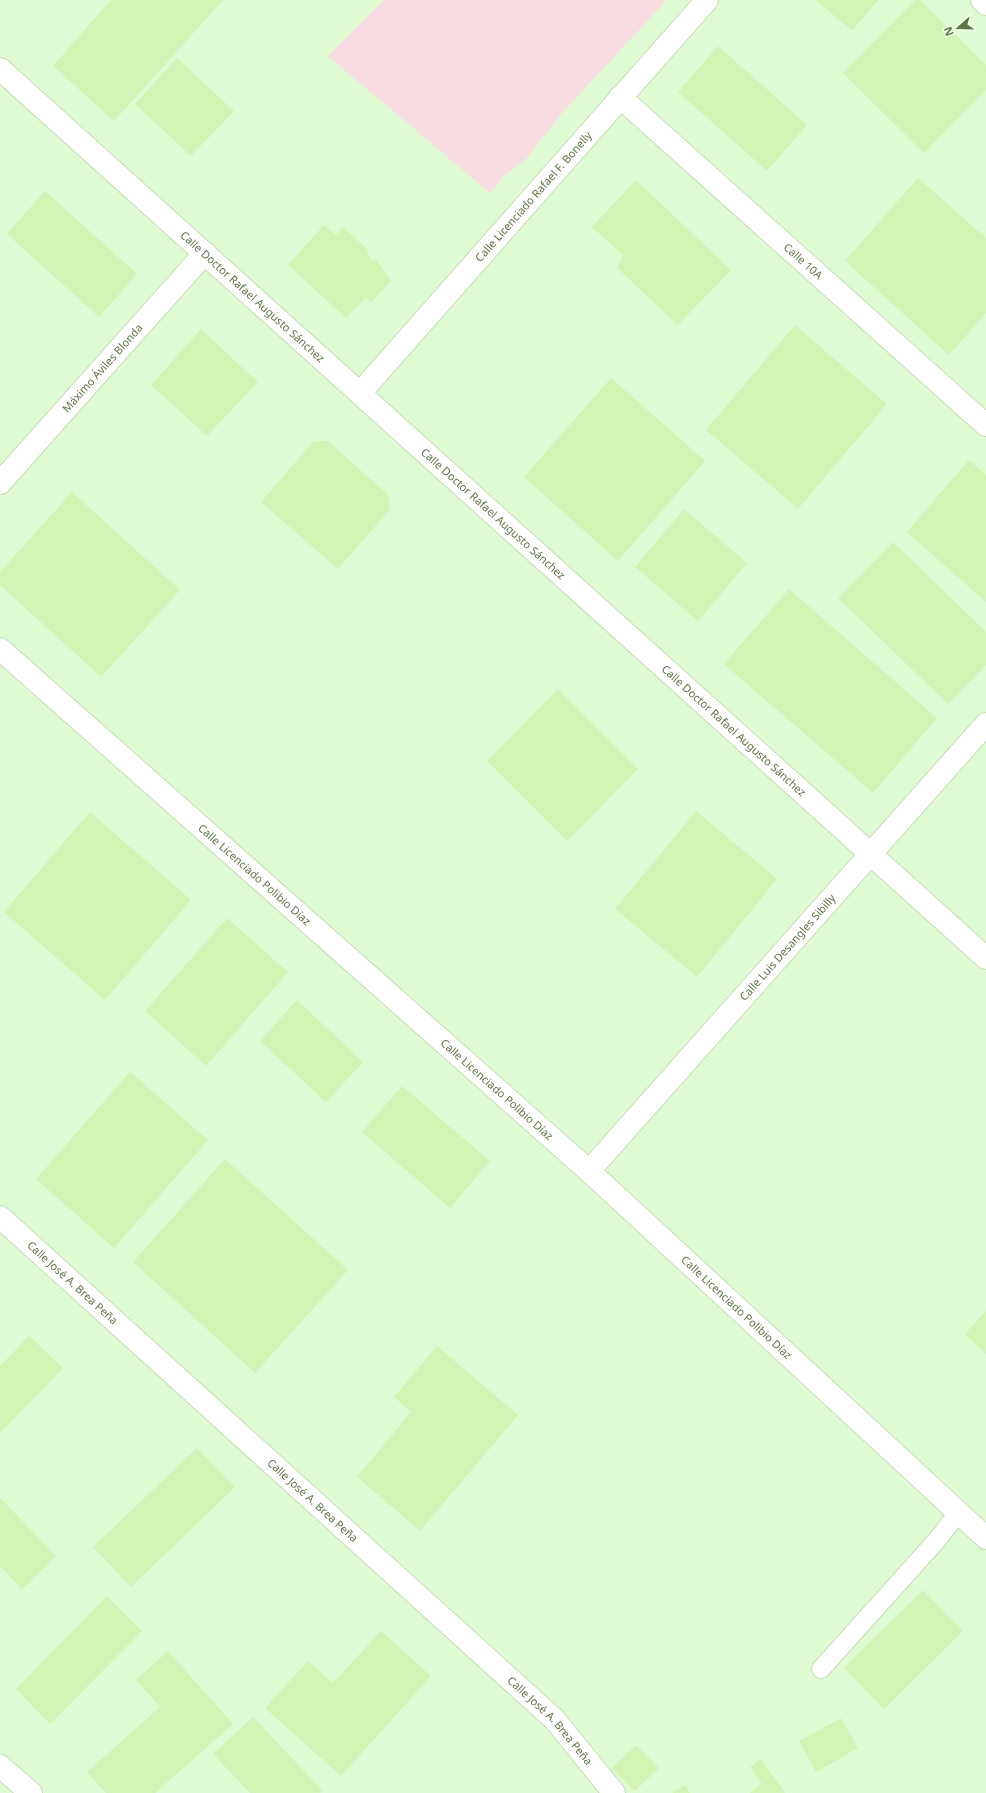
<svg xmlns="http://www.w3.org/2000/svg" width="986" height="1793" font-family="'Noto Sans',sans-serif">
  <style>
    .residential { fill: #dffbd3 }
    .education { fill: #fadce3 }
    .building { fill: #d2f5b5 }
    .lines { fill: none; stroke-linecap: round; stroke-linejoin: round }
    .service-casing { stroke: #c5ddb6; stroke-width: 20 }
    .minor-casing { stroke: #c5ddb6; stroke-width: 24 }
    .service { stroke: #fff; stroke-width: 18 }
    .minor { stroke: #fff; stroke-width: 22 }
    .labels { text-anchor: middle; stroke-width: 3; stroke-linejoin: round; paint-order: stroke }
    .street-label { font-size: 11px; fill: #5d7545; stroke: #edffe7 }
  </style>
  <rect width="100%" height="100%" fill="#e6fedf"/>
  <rect class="residential" x="0" y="0" width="986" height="1793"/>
  <path class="education" d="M 384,0 L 662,0 L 665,2 L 562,113 L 526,159 L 504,176 L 490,193 L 328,56 Z"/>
  <g class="building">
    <path d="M 111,0 L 223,0 L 114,121 L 53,66 Z"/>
    <path d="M 816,0 L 878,0 L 852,31 Z"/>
    <path d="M 915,0 L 920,0 L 986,65 L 986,90 L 924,153 L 843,73 Z"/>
    <path d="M 718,46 L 807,125 L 767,171 L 678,92 Z"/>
    <path d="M 177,58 L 234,111 L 191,156 L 135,104 Z"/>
    <path d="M 918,178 L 986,238 L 986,313 L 949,355 L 845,261 Z"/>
    <path d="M 636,180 L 731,270 L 678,325 L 617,268 L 623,255 L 592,227 Z"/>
    <path d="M 45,191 L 137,274 L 99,317 L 7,234 Z"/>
    <path d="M 324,225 L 336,235 L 343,227 L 367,249 L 371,261 L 376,260 L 391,281 L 371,302 L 366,297 L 346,318 L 288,265 Z"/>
    <path d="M 795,325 L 887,404 L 798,509 L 706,430 Z"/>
    <path d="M 201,329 L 258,382 L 207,436 L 151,385 Z"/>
    <path d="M 611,378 L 705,461 L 618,561 L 524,477 Z"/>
    <path d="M 314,441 L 328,441 L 388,495 L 390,509 L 338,569 L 261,502 Z"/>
    <path d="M 969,460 L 986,475 L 986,602 L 907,532 Z"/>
    <path d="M 72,492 L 180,590 L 101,677 L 0,585 L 0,572 Z"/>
    <path d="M 684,509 L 747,563 L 698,621 L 635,567 Z"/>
    <path d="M 893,542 L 986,632 L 986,665 L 948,704 L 838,598 Z"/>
    <path d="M 789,589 L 937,718 L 873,793 L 724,664 Z"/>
    <path d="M 558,689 L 638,769 L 567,841 L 487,761 Z"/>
    <path d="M 696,811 L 777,879 L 697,977 L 615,909 Z"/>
    <path d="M 90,812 L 191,900 L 105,1000 L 4,912 Z"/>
    <path d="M 227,918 L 288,972 L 206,1066 L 145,1011 Z"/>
    <path d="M 297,1000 L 363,1062 L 326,1102 L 260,1041 Z"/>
    <path d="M 130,1072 L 208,1140 L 114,1248 L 36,1179 Z"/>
    <path d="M 402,1086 L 490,1161 L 450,1208 L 362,1132 Z"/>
    <path d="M 225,1159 L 348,1270 L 255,1373 L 133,1262 Z"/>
    <path d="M 986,1311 L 986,1354 L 965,1334 Z"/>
    <path d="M 29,1336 L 63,1368 L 0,1433 L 0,1366 Z"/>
    <path d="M 437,1346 L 518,1415 L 420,1531 L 357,1477 L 411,1412 L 394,1397 Z"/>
    <path d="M 197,1448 L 235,1487 L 131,1587 L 93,1547 Z"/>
    <path d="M 0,1498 L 56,1556 L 22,1589 L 0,1566 Z"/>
    <path d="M 923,1590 L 963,1631 L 884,1709 L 844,1668 Z"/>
    <path d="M 107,1596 L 142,1631 L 50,1724 L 16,1689 Z"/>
    <path d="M 381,1631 L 431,1676 L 341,1776 L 265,1708 L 308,1661 L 333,1683 Z"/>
    <path d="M 168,1651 L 233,1724 L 155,1793 L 106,1793 L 87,1772 L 160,1707 L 136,1680 Z"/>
    <path d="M 253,1717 L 322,1790 L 320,1793 L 250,1793 L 213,1754 Z"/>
    <path d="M 841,1718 L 858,1748 L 816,1772 L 799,1741 Z"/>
    <path d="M 636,1745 L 659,1768 L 635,1791 L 612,1768 Z"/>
    <path d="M 761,1759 L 785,1793 L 750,1793 L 762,1784 L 750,1767 Z"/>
    <path d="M 685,1785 L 690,1793 L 672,1793 Z"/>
  </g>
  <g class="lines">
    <defs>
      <path id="service" d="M 821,1669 L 937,1540 L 958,1513"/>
      <g id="minor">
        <path d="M 982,0 L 986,4"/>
        <path id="s1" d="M 0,69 L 986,958"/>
        <path id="s2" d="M 620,97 L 986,425"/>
        <path id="s3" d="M 360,393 L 707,0"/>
        <path id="s4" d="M 0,483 L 205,253"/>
        <path id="s5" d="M 0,649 L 589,1171 L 986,1538"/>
        <path id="s6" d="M 589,1171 L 986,724"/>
        <path id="s7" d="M 0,1217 L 555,1720 L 614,1793"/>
        <path d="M 0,1766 L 31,1793"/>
      </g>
    </defs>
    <use href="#service" class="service-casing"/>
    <use href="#minor" class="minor-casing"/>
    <use href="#service" class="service"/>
    <use href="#minor" class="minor"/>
  </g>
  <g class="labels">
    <g class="street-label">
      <text dy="4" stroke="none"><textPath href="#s3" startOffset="262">Calle Licenciado Rafael F. Bonelly</textPath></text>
      <text dy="4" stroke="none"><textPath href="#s2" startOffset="246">Calle 10A</textPath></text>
      <text dy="4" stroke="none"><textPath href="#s1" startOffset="340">Calle Doctor Rafael Augusto Sánchez</textPath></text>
      <text dy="4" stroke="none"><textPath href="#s4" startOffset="154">Máximo Áviles Blonda</textPath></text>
      <text dy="4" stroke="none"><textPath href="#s1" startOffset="664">Calle Doctor Rafael Augusto Sánchez</textPath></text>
      <text dy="4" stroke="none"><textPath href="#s1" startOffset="988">Calle Doctor Rafael Augusto Sánchez</textPath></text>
      <text dy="4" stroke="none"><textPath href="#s5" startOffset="340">Calle Licenciado Polibio Díaz</textPath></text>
      <text dy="4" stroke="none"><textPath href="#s6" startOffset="299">Calle Luis Desangles Sibilly</textPath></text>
      <text dy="4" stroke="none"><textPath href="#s5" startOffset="664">Calle Licenciado Polibio Díaz</textPath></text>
      <text dy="4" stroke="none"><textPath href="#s7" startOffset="98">Calle José A. Brea Peña</textPath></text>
      <text dy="4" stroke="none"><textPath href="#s5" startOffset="988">Calle Licenciado Polibio Díaz</textPath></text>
      <text dy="4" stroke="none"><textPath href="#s7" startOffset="422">Calle José A. Brea Peña</textPath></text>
      <text dy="4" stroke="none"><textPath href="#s7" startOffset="746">Calle José A. Brea Peña</textPath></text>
    </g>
  </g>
  <g transform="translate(958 28) rotate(250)" stroke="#edffe7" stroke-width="3" paint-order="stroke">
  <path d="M0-3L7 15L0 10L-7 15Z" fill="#5d7545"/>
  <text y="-6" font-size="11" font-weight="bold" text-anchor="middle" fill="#5d7545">N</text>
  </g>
</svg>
